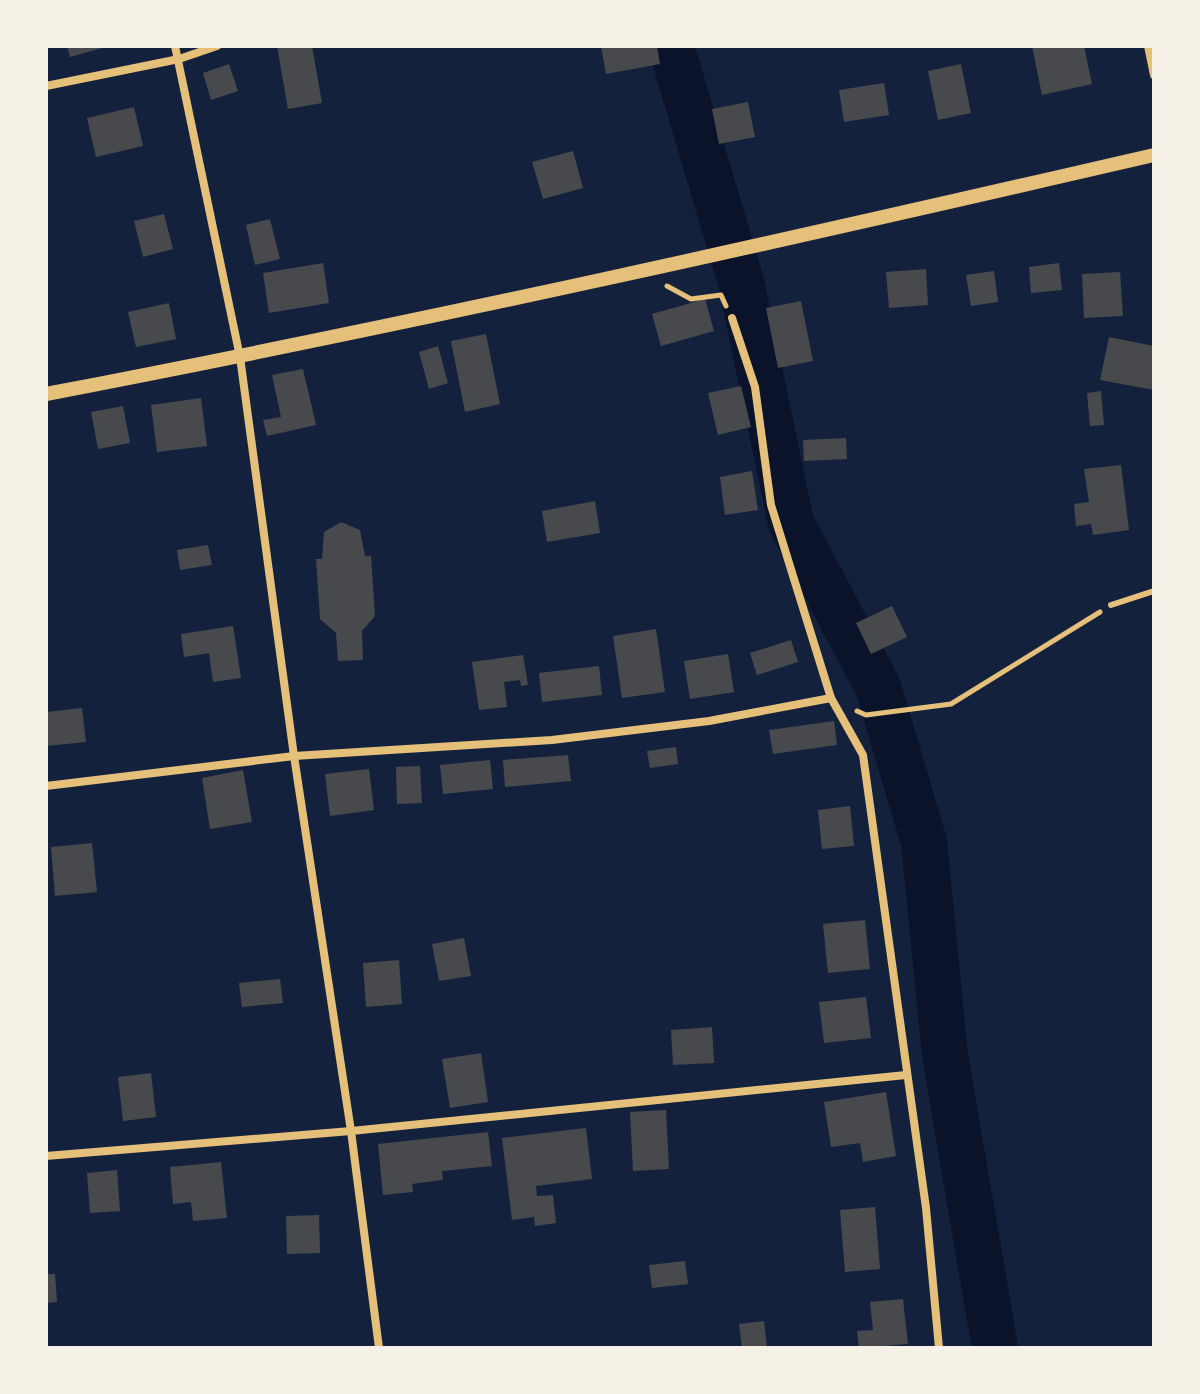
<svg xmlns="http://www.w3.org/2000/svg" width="1200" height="1394" font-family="'Sofia Sans Condensed',sans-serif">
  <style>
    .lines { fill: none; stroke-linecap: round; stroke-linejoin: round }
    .river { stroke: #0b132b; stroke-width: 46 }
    .building { fill: #48494c }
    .path { stroke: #e5c07b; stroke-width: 5 }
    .service { stroke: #e5c07b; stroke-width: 6 }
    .minor { stroke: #e5c07b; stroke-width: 8 }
    .tertiary { stroke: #e5c07b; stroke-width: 14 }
  </style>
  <rect width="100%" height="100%" fill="#14213d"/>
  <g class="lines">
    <path class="river" d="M 671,46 L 741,282 L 791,523 L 878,687 L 924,842 L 945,1055 L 995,1348"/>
  </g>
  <g class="building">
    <path d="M 67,46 L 106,46 L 106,47 L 70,57 Z"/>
    <path d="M 277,46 L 312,46 L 322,103 L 288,109 Z"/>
    <path d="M 601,46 L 657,46 L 660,64 L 606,74 Z"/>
    <path d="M 1032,46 L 1084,46 L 1092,84 L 1042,95 Z"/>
    <path d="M 229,64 L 238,91 L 211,100 L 203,73 Z"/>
    <path d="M 961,64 L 971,113 L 938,120 L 928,71 Z"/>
    <path d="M 884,83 L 889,115 L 844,122 L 839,90 Z"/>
    <path d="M 748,102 L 755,137 L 719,144 L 712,109 Z"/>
    <path d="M 134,107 L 143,146 L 96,157 L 87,118 Z"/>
    <path d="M 573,151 L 583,188 L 543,199 L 532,162 Z"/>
    <path d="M 164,214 L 173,249 L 143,257 L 134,221 Z"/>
    <path d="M 270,219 L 280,259 L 255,265 L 246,225 Z"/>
    <path d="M 323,263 L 329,303 L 269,313 L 263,273 Z"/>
    <path d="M 1059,263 L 1062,290 L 1031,293 L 1029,267 Z"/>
    <path d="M 926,269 L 928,305 L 889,308 L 886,272 Z"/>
    <path d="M 994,271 L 998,302 L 971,306 L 966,275 Z"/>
    <path d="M 1120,272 L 1123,316 L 1084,318 L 1082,274 Z"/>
    <path d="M 705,299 L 714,331 L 661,346 L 652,314 Z"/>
    <path d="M 801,301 L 813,361 L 778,368 L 766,308 Z"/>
    <path d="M 169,303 L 176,339 L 136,347 L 128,312 Z"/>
    <path d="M 486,334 L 500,404 L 465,412 L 451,341 Z"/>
    <path d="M 1109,337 L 1154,346 L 1154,390 L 1100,380 Z"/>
    <path d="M 438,346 L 448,383 L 429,389 L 419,352 Z"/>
    <path d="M 303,369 L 316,425 L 267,436 L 263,420 L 281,417 L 272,375 Z"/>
    <path d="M 741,386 L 751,427 L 718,435 L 708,393 Z"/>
    <path d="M 1101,391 L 1104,425 L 1090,426 L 1087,393 Z"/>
    <path d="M 201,398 L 207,446 L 157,452 L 151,405 Z"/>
    <path d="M 123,406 L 130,443 L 98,449 L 91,412 Z"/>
    <path d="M 846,438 L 847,459 L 804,461 L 803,440 Z"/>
    <path d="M 1121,465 L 1129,530 L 1093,535 L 1091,524 L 1076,526 L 1074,504 L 1089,502 L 1084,469 Z"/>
    <path d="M 752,471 L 758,510 L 725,515 L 720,477 Z"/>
    <path d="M 595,501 L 600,533 L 547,542 L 542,511 Z"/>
    <path d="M 341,522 L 360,530 L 365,556 L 371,556 L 375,616 L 362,631 L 363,660 L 338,661 L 336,633 L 320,619 L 316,559 L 322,559 L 324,532 Z"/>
    <path d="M 208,545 L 212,565 L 180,570 L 177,550 Z"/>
    <path d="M 892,606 L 907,637 L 871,654 L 856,623 Z"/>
    <path d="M 233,626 L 241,678 L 213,682 L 209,653 L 184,657 L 181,634 Z"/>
    <path d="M 656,629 L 665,692 L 622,698 L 613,636 Z"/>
    <path d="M 791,640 L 798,662 L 757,675 L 750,653 Z"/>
    <path d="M 728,654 L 734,692 L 690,699 L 684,661 Z"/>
    <path d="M 523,655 L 528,685 L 521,686 L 520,680 L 504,682 L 507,707 L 479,710 L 472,662 Z"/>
    <path d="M 599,666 L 602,695 L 542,702 L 539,673 Z"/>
    <path d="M 82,708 L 86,742 L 46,746 L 46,712 Z"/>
    <path d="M 834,721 L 837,745 L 773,754 L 769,730 Z"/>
    <path d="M 676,747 L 678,764 L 650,768 L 647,751 Z"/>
    <path d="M 568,755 L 571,781 L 505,787 L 503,760 Z"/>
    <path d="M 490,760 L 493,789 L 443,794 L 440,765 Z"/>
    <path d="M 420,766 L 422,803 L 397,804 L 396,767 Z"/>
    <path d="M 369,769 L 374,810 L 330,816 L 325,774 Z"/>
    <path d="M 243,770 L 252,822 L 210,829 L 202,778 Z"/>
    <path d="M 850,806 L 854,846 L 822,849 L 818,810 Z"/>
    <path d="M 92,843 L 97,892 L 55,896 L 51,847 Z"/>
    <path d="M 865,920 L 870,969 L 828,973 L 823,924 Z"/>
    <path d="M 464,938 L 471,976 L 439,981 L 432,944 Z"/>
    <path d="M 399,960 L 402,1004 L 366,1007 L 363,963 Z"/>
    <path d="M 280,979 L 283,1003 L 242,1007 L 239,983 Z"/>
    <path d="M 866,997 L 871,1038 L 824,1043 L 819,1002 Z"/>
    <path d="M 712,1027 L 714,1063 L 673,1065 L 671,1030 Z"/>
    <path d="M 481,1053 L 488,1102 L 450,1108 L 442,1059 Z"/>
    <path d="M 151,1073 L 156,1117 L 123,1121 L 118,1077 Z"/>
    <path d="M 886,1092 L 896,1156 L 863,1162 L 860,1143 L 831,1147 L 824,1102 Z"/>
    <path d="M 666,1110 L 669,1169 L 633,1171 L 630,1112 Z"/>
    <path d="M 586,1128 L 592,1179 L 536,1186 L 537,1196 L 553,1195 L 556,1223 L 535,1226 L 534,1217 L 512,1220 L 502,1138 Z"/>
    <path d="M 488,1132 L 492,1166 L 442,1171 L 443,1180 L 412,1184 L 413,1192 L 383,1195 L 378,1144 Z"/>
    <path d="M 221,1162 L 227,1218 L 193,1221 L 191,1202 L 173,1204 L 170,1167 Z"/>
    <path d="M 117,1170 L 120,1211 L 90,1213 L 87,1173 Z"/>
    <path d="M 875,1207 L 880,1269 L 845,1272 L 840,1210 Z"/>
    <path d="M 319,1215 L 320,1253 L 287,1254 L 286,1216 Z"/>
    <path d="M 685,1261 L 688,1284 L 652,1288 L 649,1265 Z"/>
    <path d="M 46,1274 L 55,1274 L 57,1302 L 46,1303 Z"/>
    <path d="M 903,1299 L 908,1344 L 859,1348 L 857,1331 L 873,1330 L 870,1302 Z"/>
    <path d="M 764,1321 L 767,1348 L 742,1348 L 739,1324 Z"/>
  </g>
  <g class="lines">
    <g class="path">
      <path d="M 667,286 L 691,299 L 721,295 L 726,306"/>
      <path d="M 857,711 L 866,715 L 951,704 L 1100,612"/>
    </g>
    <path class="service" d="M 1111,605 L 1154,591"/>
    <g class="minor">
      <path d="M 175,46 L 240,357 L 294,756 L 351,1131 L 379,1348"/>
      <path d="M 1148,46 L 1154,75"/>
      <path d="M 46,86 L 179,59 L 217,46"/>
      <path d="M 732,318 L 755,387 L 771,505 L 831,698 L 863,755 L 926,1208 L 939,1348"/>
      <path d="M 46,786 L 294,756 L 552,740 L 709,721 L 831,698"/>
      <path d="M 46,1156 L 351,1131 L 906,1075"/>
    </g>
    <path class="tertiary" d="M 46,394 C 417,323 786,240 1154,155"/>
  </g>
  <rect width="1200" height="1394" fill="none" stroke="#f6f1e7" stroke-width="96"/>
</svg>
